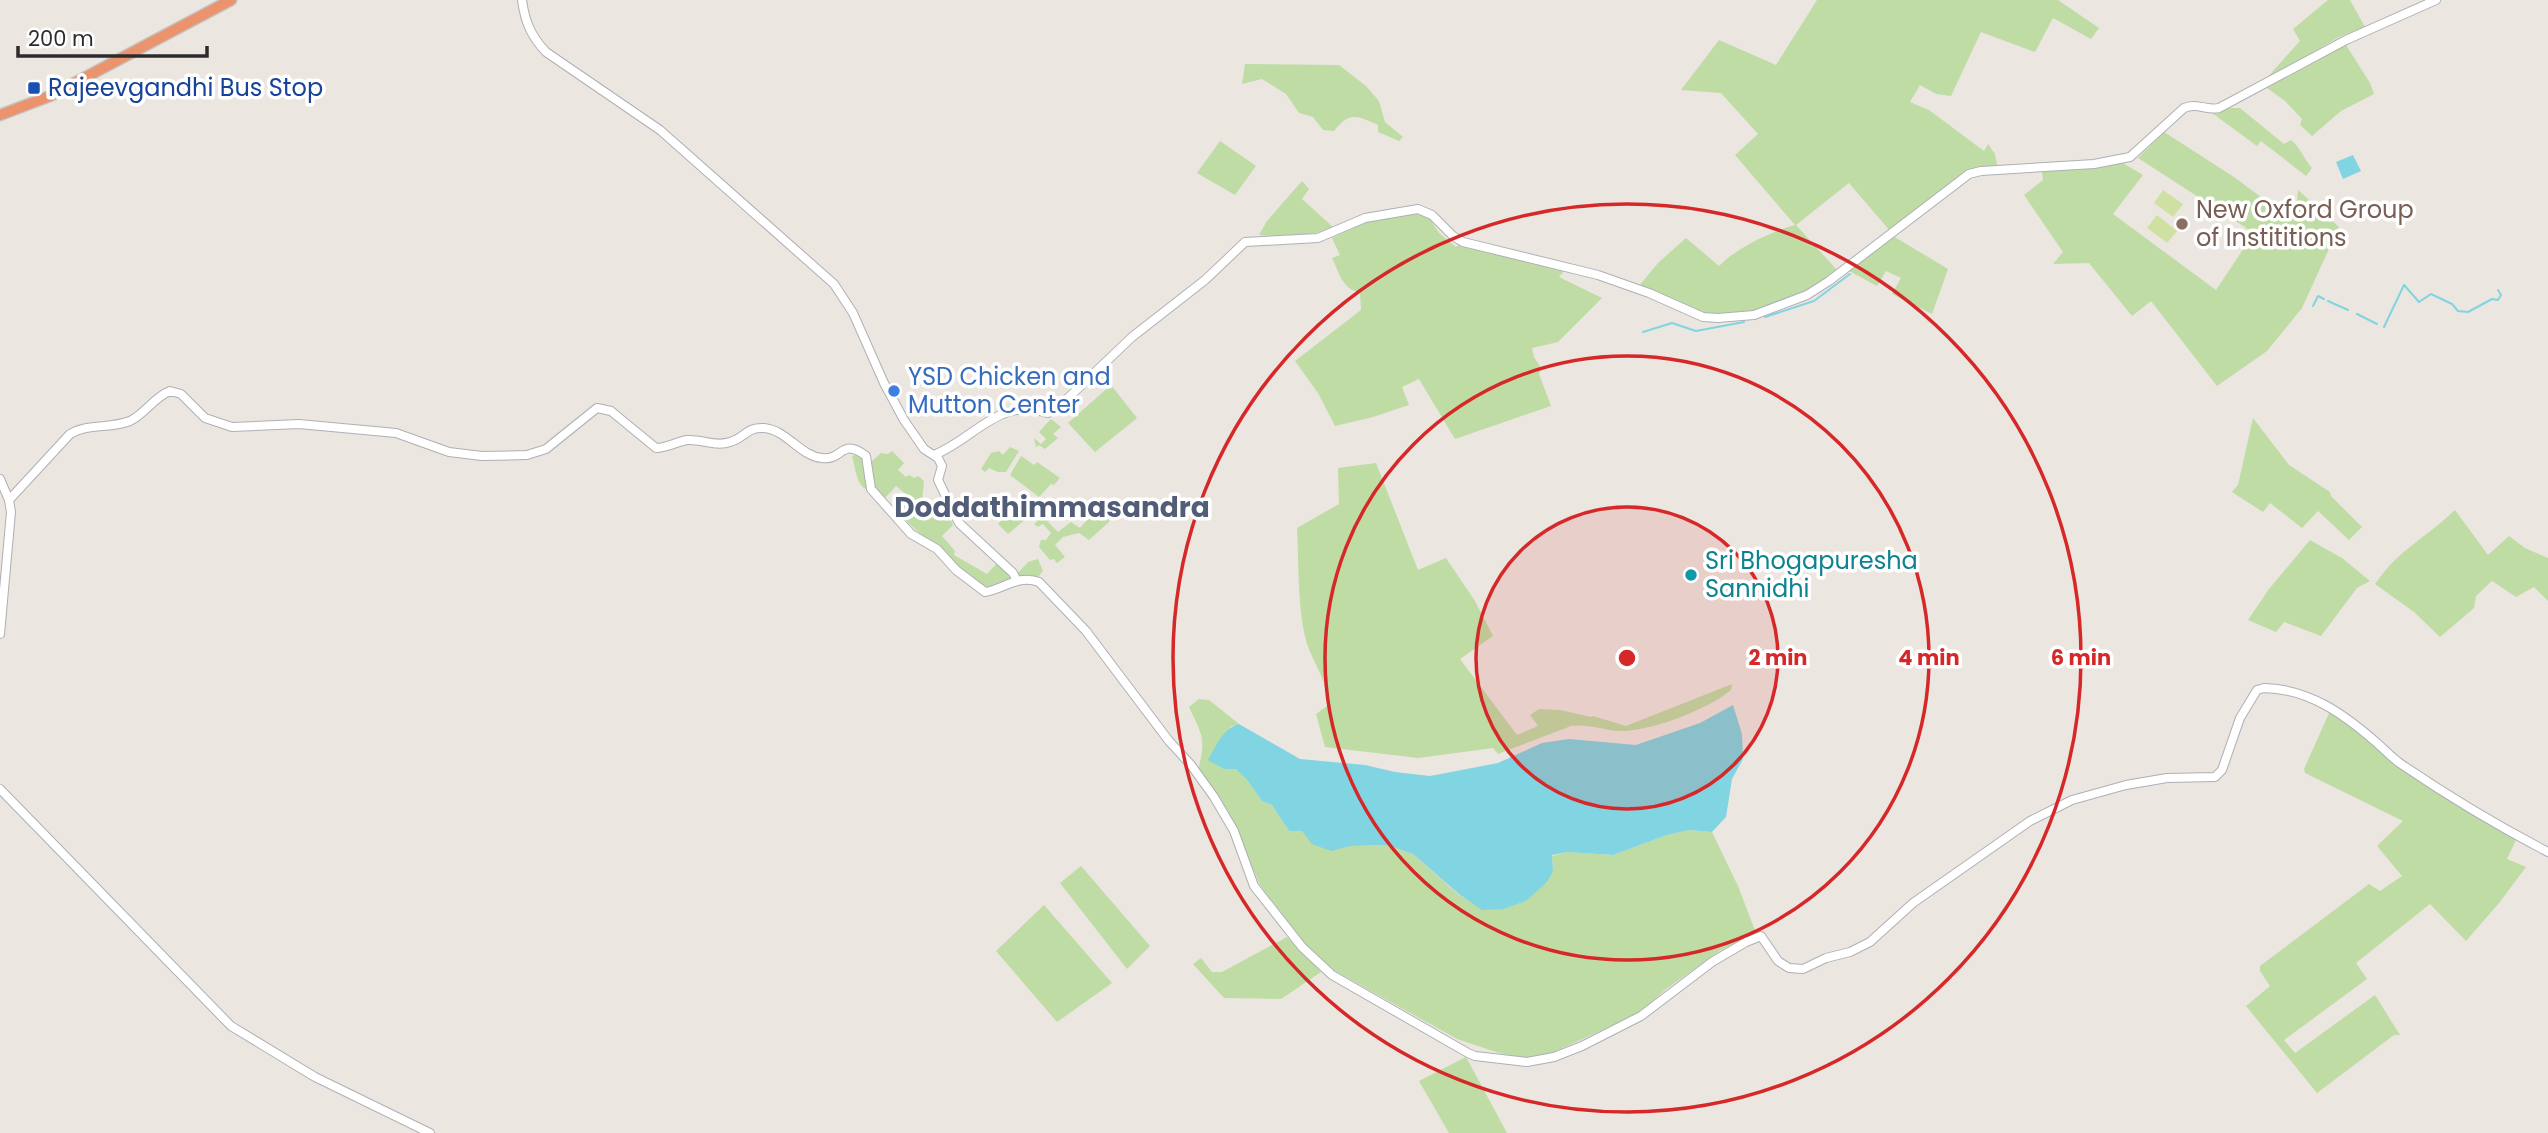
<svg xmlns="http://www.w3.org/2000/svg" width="2548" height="1133" font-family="Poppins,sans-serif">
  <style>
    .green { fill: #bedca4 }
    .pitch { fill: #cfe1a2 }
    .water { fill: #81d4e1 }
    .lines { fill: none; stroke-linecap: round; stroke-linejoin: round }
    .stream { stroke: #81d4e1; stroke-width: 2 }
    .secondary-casing { stroke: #adb0b7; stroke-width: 10 }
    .highway-casing { stroke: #c4c4c4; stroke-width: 13 }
    .secondary { stroke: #fff; stroke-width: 8 }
    .highway { stroke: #eb936d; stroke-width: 10 }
    .ring { fill: none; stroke: #d62828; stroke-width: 3.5 }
    .transit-dot { fill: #1a4fb4; stroke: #fff; stroke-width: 2.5 }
    .education-dot { fill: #8d6e63; stroke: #fff; stroke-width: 2.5 }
    .shop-dot { fill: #3f7fe0; stroke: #fff; stroke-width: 2.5 }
    .culture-dot { fill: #0f9aa8; stroke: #fff; stroke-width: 2.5 }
    .labels { text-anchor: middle; stroke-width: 7; stroke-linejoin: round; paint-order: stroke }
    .transit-label { font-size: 24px; fill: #164399; stroke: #fff; text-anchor: start }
    .education-label { font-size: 24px; fill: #785e54; stroke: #fff; text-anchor: start }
    .shop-label { font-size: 24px; fill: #366cbe; stroke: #fff; text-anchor: start }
    .culture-label { font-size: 24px; fill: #0d838f; stroke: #fff; text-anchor: start }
    .quarter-label { font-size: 28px; font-weight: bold; fill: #525e78; stroke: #fff }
    .centre { fill: #d62828; stroke: #fff; stroke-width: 3.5 }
    .ring-label { font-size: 21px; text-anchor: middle; font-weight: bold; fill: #d62828; stroke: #fff; stroke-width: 7; stroke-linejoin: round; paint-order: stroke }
  </style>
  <rect width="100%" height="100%" fill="#ece6e1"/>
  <g class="green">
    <path d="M 1817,0 L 2058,0 L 2099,28 L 2091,39 L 2053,18 L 2035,52 L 1981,32 L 1951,96 L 1936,94 L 1920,85 L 1910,102 L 1929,110 L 1984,151 L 1988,144 L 1995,154 L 1997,165 L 1973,169 L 1954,180 L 1890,231 L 1849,183 L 1796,225 L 1837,270 L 1807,293 L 1747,312 L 1722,316 L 1701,314 L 1639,286 L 1658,263 L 1686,238 L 1719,266 C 1738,247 1770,232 1795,225 L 1735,155 L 1758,134 L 1721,93 L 1681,90 L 1719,40 L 1776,65 Z"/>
    <path d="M 2328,0 L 2350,0 L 2365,27 L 2339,37 L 2264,81 L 2300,41 L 2293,29 Z"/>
    <path d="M 2346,45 L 2370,83 L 2374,94 L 2341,111 L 2312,136 L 2300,125 L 2302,119 L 2285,101 L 2267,88 Z"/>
    <path d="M 1245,64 L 1339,65 L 1366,86 L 1379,101 L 1385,122 L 1403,137 L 1399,141 L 1378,132 L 1378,125 C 1357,116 1350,111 1334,131 L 1323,130 L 1313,117 L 1299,113 L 1286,94 L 1262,79 L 1242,84 Z"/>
    <path d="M 2229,108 L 2240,108 L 2284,144 L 2291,140 C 2301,148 2303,158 2312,168 L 2306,176 L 2261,141 L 2257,146 L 2212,113 L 2220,112 Z"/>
    <path d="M 2164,132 L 2234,177 L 2285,215 L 2297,200 L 2298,190 L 2339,227 L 2302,308 L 2267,351 L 2217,386 L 2151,301 L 2132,316 L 2089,263 L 2053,264 L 2063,252 L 2024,195 L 2043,180 L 2042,172 L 2121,162 L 2143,175 L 2113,214 L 2216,290 L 2254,233 L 2138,158 Z"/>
    <path d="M 1220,141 L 1256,166 L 1235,195 L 1197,173 Z"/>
    <path d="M 1302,181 L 1309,189 L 1302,199 L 1333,227 C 1309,238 1285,237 1259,235 L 1267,221 Z"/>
    <path d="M 1411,213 L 1427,215 L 1439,233 L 1456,247 L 1458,245 L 1564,271 L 1559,277 L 1602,298 L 1558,342 L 1532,348 L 1534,357 L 1541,368 L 1539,374 L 1551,406 L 1455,439 L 1419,379 L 1402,387 L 1409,405 L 1373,417 L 1335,426 L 1318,393 L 1295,361 L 1361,310 L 1360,292 C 1343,291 1339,272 1332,258 L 1340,255 L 1332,238 L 1367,221 Z"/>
    <path d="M 1893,236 L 1948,269 L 1932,314 L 1892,294 L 1901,278 L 1886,271 L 1877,286 L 1849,271 Z"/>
    <path d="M 1111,385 L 1137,418 L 1095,452 L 1068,423 Z"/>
    <path d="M 2253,418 L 2289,465 L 2330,492 L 2331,496 L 2362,527 L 2349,540 L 2318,511 L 2302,528 L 2270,503 L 2263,512 L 2232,492 L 2238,485 Z"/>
    <path d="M 1051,419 L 1061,427 L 1053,434 L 1058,438 L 1045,449 L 1039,445 L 1036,447 L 1034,438 L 1041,444 L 1046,439 L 1039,432 Z"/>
    <path d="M 1010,447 L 1019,451 L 1006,472 L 998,472 L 989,468 L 985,472 L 981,469 L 991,453 L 999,451 L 1003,455 Z"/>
    <path d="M 892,451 L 904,463 L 898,470 L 906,477 L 909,475 L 914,478 L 918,476 L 924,481 C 923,496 919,504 932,515 L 946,508 L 953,525 L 942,536 L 955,551 L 954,555 L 987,574 L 998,562 L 1017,574 L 1028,562 L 1038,559 L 1043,571 L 1038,577 L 1022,576 L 984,587 C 966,574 951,558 934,544 C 919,532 908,526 899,509 L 907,495 L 896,486 L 884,499 C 876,491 871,493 864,488 C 856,482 855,465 852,456 L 857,454 L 865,462 L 872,461 L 881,453 L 888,454 Z"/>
    <path d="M 1021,456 L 1034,465 L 1037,462 L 1060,478 L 1054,485 L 1051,484 L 1039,497 L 1010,475 Z"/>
    <path d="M 1376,463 L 1418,570 L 1446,558 L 1475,601 L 1493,636 L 1460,659 L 1517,735 L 1538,726 L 1530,715 L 1539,709 L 1560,710 L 1591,717 L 1593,716 L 1626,726 L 1732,684 L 1731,690 C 1708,709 1656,729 1625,731 C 1607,732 1590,723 1571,726 L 1498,754 L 1493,748 L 1418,758 L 1325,747 L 1316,714 L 1327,706 C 1330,687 1316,667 1309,649 C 1297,619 1299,562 1297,528 L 1339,504 L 1338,468 Z"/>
    <path d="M 1101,504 L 1109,516 L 1109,522 L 1089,540 L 1079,533 L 1063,537 L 1055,545 L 1065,557 L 1057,563 L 1054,559 L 1050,560 L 1039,547 L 1041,540 L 1046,540 L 1051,533 L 1043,524 L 1038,527 L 1034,524 L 1043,517 L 1058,532 L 1071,522 L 1080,528 Z"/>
    <path d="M 2455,510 L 2488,555 L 2509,536 L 2525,548 L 2548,558 L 2548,601 L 2534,587 L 2516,597 L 2492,581 L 2476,596 L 2474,608 L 2440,637 L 2414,612 L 2375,584 C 2399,549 2426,538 2455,510 Z"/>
    <path d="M 1010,511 L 1018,519 L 1023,515 L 1026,519 L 1008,534 L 998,524 Z"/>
    <path d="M 2310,540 L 2342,558 L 2370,581 L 2357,588 L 2321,636 L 2284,622 L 2276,632 L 2248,620 L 2269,589 Z"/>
    <path d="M 1199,699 L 1209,700 L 1239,724 L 1230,727 L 1224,769 L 1236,769 L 1247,780 L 1262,801 L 1272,805 L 1289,831 L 1302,831 L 1331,850 L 1350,846 L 1387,845 L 1413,854 L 1459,895 L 1482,909 L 1504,909 L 1526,901 L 1553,871 L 1552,856 L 1567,852 L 1613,855 L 1667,835 L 1689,830 L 1712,832 L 1738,886 L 1756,933 L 1721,950 L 1666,989 L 1638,1014 L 1549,1054 L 1526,1058 L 1499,1053 L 1457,1039 L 1335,971 L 1303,942 L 1260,885 L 1228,811 L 1198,771 C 1206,738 1203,737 1189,707 Z"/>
    <path d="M 2330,711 L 2462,808 L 2516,840 L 2507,859 L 2526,867 L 2499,903 L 2466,941 L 2430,904 L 2356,963 L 2367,979 L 2284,1040 L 2295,1053 L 2375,995 L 2400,1035 L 2394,1035 L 2317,1093 L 2246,1006 L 2270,986 L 2260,971 L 2260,966 L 2369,884 L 2380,891 L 2402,876 L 2377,846 L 2403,821 L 2305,773 L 2304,769 Z"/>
    <path d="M 1081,866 L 1150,946 L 1127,969 L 1060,883 Z"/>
    <path d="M 1044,905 L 1112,983 L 1057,1022 L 996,951 Z"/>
    <path d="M 1287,937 L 1321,972 L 1281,999 L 1224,998 L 1193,964 L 1201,958 L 1212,972 L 1222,972 Z"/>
    <path d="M 1466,1057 L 1507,1133 L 1449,1133 L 1419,1081 Z"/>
  </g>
  <g class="pitch">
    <path d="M 2163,190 L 2183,204 L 2173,217 L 2154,203 Z"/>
    <path d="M 2157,215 L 2177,231 L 2167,243 L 2147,228 Z"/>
  </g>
  <g class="water">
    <path d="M 2353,155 L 2361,171 L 2343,179 L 2336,162 Z"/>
    <path d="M 1733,705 L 1742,734 L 1743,759 L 1732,779 L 1726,817 L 1712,832 L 1689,830 L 1667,835 L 1613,855 L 1567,852 L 1552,855 L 1553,871 L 1547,882 L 1526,901 L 1504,909 L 1482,910 L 1460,895 L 1413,854 L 1387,845 L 1350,846 L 1331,851 L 1312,844 L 1302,831 L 1289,831 L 1272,805 L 1262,801 L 1247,780 L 1236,769 L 1224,769 L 1208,760 C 1216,746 1222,729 1239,724 L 1300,759 L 1365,765 L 1395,772 L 1430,776 L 1498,763 L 1542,743 L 1569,739 L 1636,745 L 1700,723 Z"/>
  </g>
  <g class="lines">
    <g class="stream">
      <path d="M 2328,301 L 2348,310"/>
      <path d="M 2313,306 L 2318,296 L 2324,299"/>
      <path d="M 2357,314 L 2377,324"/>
      <path d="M 1765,317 L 1814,301 L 1850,274"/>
      <path d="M 2384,327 L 2404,285 L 2419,302 L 2431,294 L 2452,304 L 2458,311 L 2468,312 L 2492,299 L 2498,300 L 2501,295 L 2498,290"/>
      <path d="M 1643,332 L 1672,323 L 1696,331 L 1744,322"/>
    </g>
    <defs>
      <g id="secondary">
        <path d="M 522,0 C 525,22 531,36 546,52 L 660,130 L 834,284 L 853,313 L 884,383 L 904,420 L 924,449 L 938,458 L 942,466 L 938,480 L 959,523 L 1013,573 L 1017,581"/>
        <path d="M 934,455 C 974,439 1000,396 1048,413 L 1068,398 L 1132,337 L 1205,280 L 1245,242 L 1318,238 L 1365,218 L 1418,209 L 1432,215 L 1453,236 L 1463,242 L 1598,275 L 1649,293 L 1703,317 L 1718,318 L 1754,315 L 1807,295 L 1829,281 L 1969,174 L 1981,171 L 2094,164 L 2130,157 L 2184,108 C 2197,102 2207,111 2219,108 L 2346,40 L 2436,0"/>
        <path d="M 0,479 L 9,500 L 11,512 L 0,634"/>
        <path d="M 9,500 L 70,434 C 88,423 110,429 130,421 C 145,414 154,397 170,391 L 181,394 L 205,418 L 232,427 L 299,424 L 396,433 L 449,452 L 482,456 L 527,455 L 546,449 L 597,408 L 611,411 L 656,448 C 667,448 676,442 687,440 C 702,439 716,447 730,442 C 745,438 746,427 764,428 C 787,430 800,456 822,458 C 843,461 841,437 866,456 L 871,489 L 911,534 L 937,549 L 956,570 L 985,592 C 1004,589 1019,574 1039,582 L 1086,631 L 1169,741 L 1191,765 L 1214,797 L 1234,831 L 1254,886 L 1302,947 L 1332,975 L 1468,1053 L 1475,1056 L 1527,1062 L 1554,1057 L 1582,1046 L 1641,1016 L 1712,962 L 1746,942 L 1761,936 L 1778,961 L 1789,968 L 1803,969 L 1826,958 L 1850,952 L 1870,942 L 1913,903 L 2030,821 L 2072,800 L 2126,785 L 2167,778 L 2215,777 L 2222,770 L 2240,718 L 2257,690 L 2264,688 C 2309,689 2344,714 2377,743 C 2385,750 2392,758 2401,764 C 2448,796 2498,826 2548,852"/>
        <path d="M 0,789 L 231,1026 L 315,1077 L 430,1133"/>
      </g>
      <path id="highway" d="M 0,115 L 50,96 L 231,0"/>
    </defs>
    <use href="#secondary" class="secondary-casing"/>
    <use href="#highway" class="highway-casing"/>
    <use href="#secondary" class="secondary"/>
    <use href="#highway" class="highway"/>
  </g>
  <circle cx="1627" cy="658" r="151" fill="#d62828" fill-opacity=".12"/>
  <g class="ring">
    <circle cx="1627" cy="658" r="151"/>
    <circle cx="1627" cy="658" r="302"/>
    <circle cx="1627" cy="658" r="454"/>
  </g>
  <rect class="transit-dot" x="27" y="81" width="14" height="14" rx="3.5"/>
  <circle class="education-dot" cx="2182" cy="224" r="7"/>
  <circle class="shop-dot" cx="894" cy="391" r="7"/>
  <circle class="culture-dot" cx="1691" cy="575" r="7"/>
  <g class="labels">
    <g class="transit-label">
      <text x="48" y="96">Rajeevgandhi Bus Stop</text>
    </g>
    <g class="education-label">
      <text x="2196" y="218">New Oxford Group<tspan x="2196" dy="28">of Instititions</tspan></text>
    </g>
    <g class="shop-label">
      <text x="908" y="385">YSD Chicken and<tspan x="908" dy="28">Mutton Center</tspan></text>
    </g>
    <g class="culture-label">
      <text x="1705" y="569">Sri Bhogapuresha<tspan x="1705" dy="28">Sannidhi</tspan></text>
    </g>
    <g class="quarter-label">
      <text x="1052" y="517">Doddathimmasandra</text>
    </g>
  </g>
  <circle cx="1627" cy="658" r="10" class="centre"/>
  <g class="ring-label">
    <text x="1778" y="665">2 min</text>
    <text x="1929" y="665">4 min</text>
    <text x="2081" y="665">6 min</text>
  </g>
  <path d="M18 46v10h189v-10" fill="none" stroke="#2c2c2c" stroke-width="3.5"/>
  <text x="28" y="46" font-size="21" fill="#2c2c2c" stroke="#ffffff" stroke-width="5" paint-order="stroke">200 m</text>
</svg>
